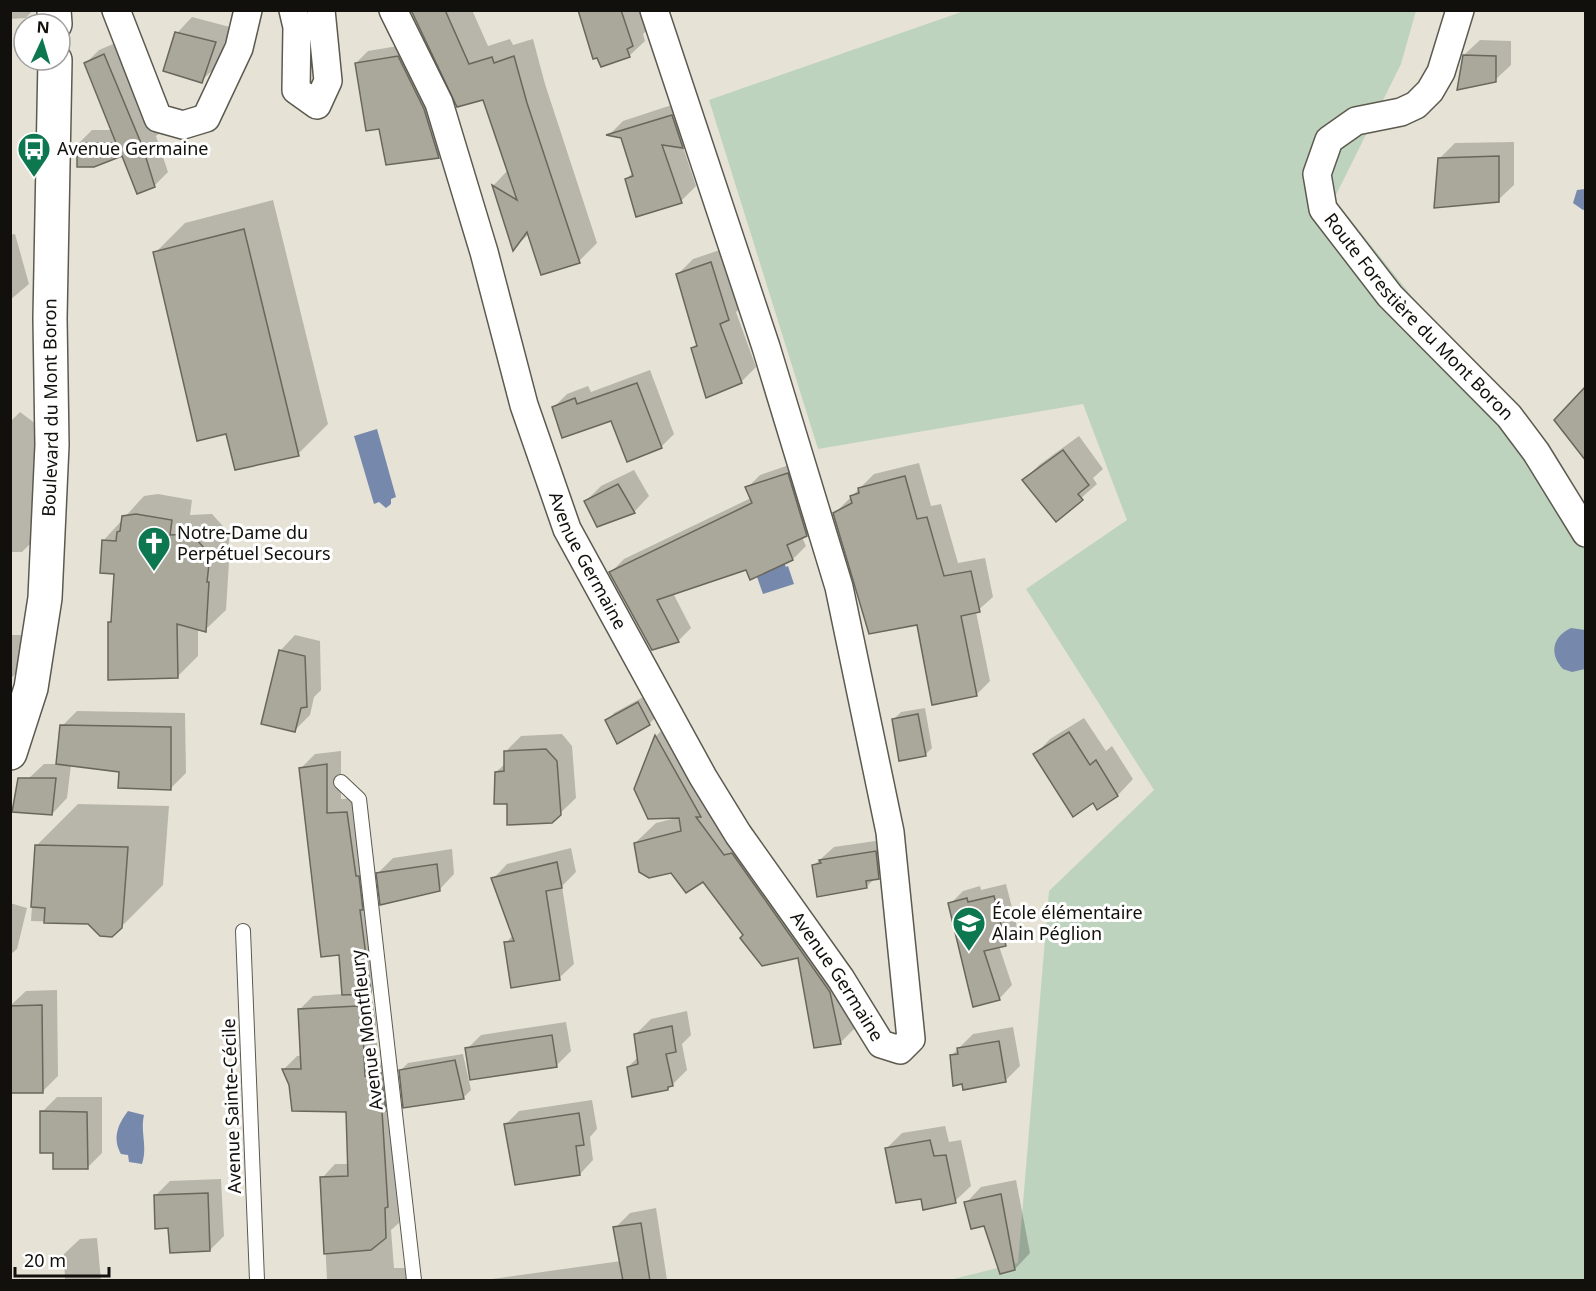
<svg xmlns="http://www.w3.org/2000/svg" width="1596" height="1291" font-family="'Noto Sans',sans-serif">
  <style>
    .green { fill: #bed3be }
    .water { fill: #7688ac }
    .shadow { fill: #0003 }
    .building { fill: #aaa79b; stroke: #69675c; stroke-width: 1.5 }
    .lines { fill: none; stroke-linecap: round; stroke-linejoin: round }
    .service-casing { stroke: #5c5a4f; stroke-width: 16 }
    .minor-casing { stroke: #5c5a4f; stroke-width: 30 }
    .tertiary-casing { stroke: #5c5a4f; stroke-width: 36 }
    .service { stroke: #fff; stroke-width: 14 }
    .minor { stroke: #fff; stroke-width: 27 }
    .tertiary { stroke: #fff; stroke-width: 33 }
    .labels { text-anchor: middle; stroke-width: 6; stroke-linejoin: round; paint-order: stroke }
    .poi-label { font-size: 18px; fill: #11100c; stroke: #fff; text-anchor: start }
    .street-label { font-size: 18px; fill: #11100c; stroke: #fff }
  </style>
  <rect width="100%" height="100%" fill="#e6e3d6"/>
  <path class="green" d="M 964,11 L 1416,11 L 1401,64 L 1334,199 L 1585,513 L 1585,1280 L 949,1280 L 1018,1263 L 1049,891 L 1154,790 L 1026,589 L 1127,520 L 1083,404 L 818,449 L 709,100 Z"/>
  <g class="water">
    <path d="M 1585,189 L 1585,209 L 1583,210 L 1573,203 L 1577,190 Z"/>
    <path d="M 377,429 L 396,497 L 391,499 L 391,504 L 386,508 L 379,502 L 374,504 L 354,436 Z"/>
    <path d="M 781,556 L 786,567 L 788,566 L 794,584 L 763,594 L 757,577 Z"/>
    <path d="M 1571,628 L 1585,630 L 1585,669 L 1572,672 L 1563,669 C 1549,654 1552,637 1571,628 Z"/>
    <path d="M 128,1111 L 144,1115 C 140,1132 148,1147 142,1164 L 129,1162 L 128,1155 L 121,1154 C 112,1138 118,1124 128,1111 Z"/>
  </g>
  <g class="shadow">
    <path d="M 10,10 L 33,10 L 26,18 L 10,19 Z"/>
    <path d="M 413,10 L 472,10 L 488,46 L 510,39 L 513,45 L 533,39 L 545,84 L 597,243 L 579,261 L 529,234 L 514,248 L 493,186 L 508,170 L 484,98 Z"/>
    <path d="M 579,10 L 641,10 L 647,30 L 643,34 L 645,41 L 629,56 Z"/>
    <path d="M 192,17 L 230,27 L 217,66 L 201,81 L 177,33 Z"/>
    <path d="M 1480,40 L 1511,41 L 1511,65 L 1495,80 L 1464,55 Z"/>
    <path d="M 118,42 L 162,131 L 156,136 L 168,172 L 154,186 L 123,154 L 79,143 L 92,130 L 113,130 L 86,63 L 99,50 Z"/>
    <path d="M 410,44 L 450,144 L 438,156 L 380,128 L 356,63 L 368,51 Z"/>
    <path d="M 687,100 L 698,132 L 683,147 L 696,186 L 681,201 L 627,179 L 633,172 L 623,137 L 609,135 L 623,121 Z"/>
    <path d="M 1514,142 L 1514,185 L 1498,200 L 1440,158 L 1455,143 Z"/>
    <path d="M 273,200 L 328,424 L 298,454 L 227,432 L 155,253 L 185,223 Z"/>
    <path d="M 15,234 L 29,284 L 10,300 L 10,235 Z"/>
    <path d="M 726,248 L 744,304 L 736,312 L 756,367 L 741,382 L 707,396 L 692,349 L 698,343 L 678,274 L 693,259 Z"/>
    <path d="M 650,370 L 674,434 L 661,447 L 612,419 L 554,407 L 567,394 L 588,386 L 591,392 Z"/>
    <path d="M 20,412 L 48,433 L 37,537 L 22,552 L 10,552 L 10,422 Z"/>
    <path d="M 1079,436 L 1103,469 L 1093,478 L 1097,484 L 1056,520 L 1024,480 L 1039,465 Z"/>
    <path d="M 801,461 L 819,522 L 802,537 L 806,546 L 793,559 L 747,568 L 673,593 L 691,628 L 678,641 L 611,572 L 624,559 L 751,498 L 747,488 L 760,475 Z"/>
    <path d="M 919,463 L 931,506 L 941,504 L 958,563 L 985,558 L 993,597 L 976,612 L 990,681 L 976,695 L 835,513 L 874,474 Z"/>
    <path d="M 634,470 L 649,496 L 634,512 L 586,501 L 601,486 Z"/>
    <path d="M 158,494 L 192,500 L 190,515 L 212,514 L 230,534 L 226,562 L 229,562 L 226,610 L 205,630 L 198,628 L 198,656 L 178,676 L 109,622 L 113,619 L 116,573 L 103,541 L 144,496 Z"/>
    <path d="M 10,635 L 24,635 L 23,667 L 10,679 Z"/>
    <path d="M 295,635 L 320,641 L 321,690 L 314,697 L 310,715 L 294,731 L 280,651 Z"/>
    <path d="M 645,696 L 656,717 L 649,724 L 607,721 L 614,713 Z"/>
    <path d="M 925,708 L 932,748 L 925,755 L 894,719 L 901,712 Z"/>
    <path d="M 77,711 L 185,713 L 186,773 L 170,789 L 120,771 L 71,765 L 67,798 L 52,814 L 28,779 L 44,764 L 57,764 L 62,726 Z"/>
    <path d="M 676,716 L 860,1023 L 840,1043 L 800,956 L 745,935 L 703,880 L 671,871 L 635,843 L 656,823 L 676,818 L 635,789 L 656,736 Z"/>
    <path d="M 1084,718 L 1106,751 L 1112,746 L 1133,779 L 1118,795 L 1098,808 L 1094,801 L 1035,755 L 1050,739 Z"/>
    <path d="M 562,734 L 572,746 L 576,798 L 552,821 L 508,802 L 496,772 L 506,763 L 506,751 L 521,736 Z"/>
    <path d="M 341,751 L 341,799 L 361,798 L 385,978 L 371,992 L 376,1019 L 378,1063 L 395,1060 L 399,1223 L 391,1230 L 394,1268 L 409,1268 L 410,1280 L 327,1280 L 322,1178 L 335,1164 L 349,1164 L 347,1111 L 290,1085 L 283,1070 L 297,1056 L 302,1056 L 299,1010 L 313,996 L 343,994 L 340,953 L 300,769 L 315,754 Z"/>
    <path d="M 78,804 L 169,806 L 163,885 L 121,927 L 89,923 L 31,921 L 36,846 Z"/>
    <path d="M 889,839 L 891,864 L 866,887 L 813,866 L 834,847 Z"/>
    <path d="M 571,848 L 576,872 L 562,886 L 574,964 L 559,978 L 506,943 L 513,935 L 493,879 L 507,864 Z"/>
    <path d="M 452,849 L 454,874 L 439,890 L 378,873 L 393,858 Z"/>
    <path d="M 1006,884 L 1018,931 L 1005,944 L 999,946 L 1012,985 L 1000,998 L 974,1005 L 950,904 L 963,891 L 980,886 L 981,890 Z"/>
    <path d="M 10,903 L 27,908 L 17,949 L 10,955 Z"/>
    <path d="M 57,990 L 58,1076 L 43,1091 L 10,1006 L 26,991 Z"/>
    <path d="M 687,1011 L 691,1035 L 682,1044 L 687,1070 L 668,1089 L 628,1067 L 638,1057 L 635,1035 L 651,1019 Z"/>
    <path d="M 566,1022 L 571,1051 L 557,1065 L 467,1049 L 481,1035 Z"/>
    <path d="M 1013,1027 L 1020,1066 L 1006,1080 L 964,1088 L 951,1056 L 973,1034 Z"/>
    <path d="M 463,1054 L 471,1090 L 464,1097 L 401,1070 L 408,1063 Z"/>
    <path d="M 57,1097 L 102,1097 L 102,1153 L 87,1168 L 42,1112 Z"/>
    <path d="M 592,1100 L 597,1129 L 590,1137 L 593,1160 L 580,1174 L 505,1125 L 519,1111 Z"/>
    <path d="M 945,1126 L 949,1142 L 961,1140 L 971,1186 L 955,1201 L 922,1197 L 886,1149 L 902,1133 Z"/>
    <path d="M 221,1179 L 224,1236 L 210,1250 L 170,1226 L 156,1195 L 170,1181 Z"/>
    <path d="M 1016,1180 L 1030,1253 L 1015,1269 L 985,1225 L 966,1203 L 981,1187 Z"/>
    <path d="M 656,1208 L 667,1280 L 485,1280 L 621,1261 L 615,1228 L 630,1213 Z"/>
    <path d="M 97,1238 L 101,1280 L 65,1280 L 64,1254 L 80,1239 Z"/>
  </g>
  <g class="building">
    <path d="M 411,10 L 445,10 L 469,64 L 492,57 L 494,63 L 514,56 L 527,103 L 580,263 L 541,275 L 527,232 L 513,251 L 492,185 L 517,200 L 483,100 L 457,107 Z"/>
    <path d="M 578,10 L 621,10 L 633,46 L 627,49 L 630,57 L 601,67 L 597,58 L 593,59 Z"/>
    <path d="M 175,32 L 216,42 L 202,83 L 163,71 Z"/>
    <path d="M 104,54 L 141,143 L 151,144 L 143,148 L 155,187 L 137,194 L 122,156 L 94,167 L 77,167 L 77,143 L 116,143 L 84,63 Z"/>
    <path d="M 1463,55 L 1496,56 L 1496,82 L 1457,90 Z"/>
    <path d="M 398,56 L 424,109 L 439,158 L 386,165 L 379,129 L 366,131 L 355,63 Z"/>
    <path d="M 672,115 L 683,148 L 662,145 L 682,203 L 636,217 L 625,179 L 633,176 L 621,138 L 606,135 Z"/>
    <path d="M 1499,156 L 1499,202 L 1434,208 L 1438,158 Z"/>
    <path d="M 244,229 L 299,456 L 235,470 L 226,434 L 197,441 L 153,252 Z"/>
    <path d="M 711,262 L 729,320 L 720,324 L 742,383 L 706,398 L 691,348 L 697,346 L 676,274 Z"/>
    <path d="M 637,383 L 662,448 L 627,462 L 611,421 L 562,438 L 552,407 L 575,398 L 577,404 Z"/>
    <path d="M 1586,386 L 1586,461 L 1554,420 Z"/>
    <path d="M 1063,450 L 1089,485 L 1078,494 L 1083,500 L 1056,522 L 1022,480 Z"/>
    <path d="M 788,473 L 807,536 L 787,545 L 793,560 L 750,580 L 746,570 L 657,600 L 679,642 L 652,650 L 609,572 L 752,503 L 745,487 Z"/>
    <path d="M 905,476 L 917,519 L 927,517 L 944,576 L 971,571 L 980,612 L 961,616 L 977,696 L 932,705 L 917,625 L 869,634 L 833,513 L 852,503 L 850,496 L 859,493 L 858,488 Z"/>
    <path d="M 618,484 L 635,513 L 597,527 L 584,501 Z"/>
    <path d="M 136,514 L 172,520 L 170,535 L 192,534 L 210,555 L 207,582 L 209,582 L 206,632 L 177,624 L 178,678 L 108,680 L 108,622 L 111,622 L 114,574 L 100,573 L 102,540 L 116,541 L 117,532 L 120,531 L 122,516 Z"/>
    <path d="M 279,650 L 305,656 L 307,707 L 301,708 L 295,732 L 261,724 Z"/>
    <path d="M 638,702 L 650,725 L 617,744 L 605,720 Z"/>
    <path d="M 918,714 L 926,756 L 899,761 L 892,719 Z"/>
    <path d="M 60,725 L 171,727 L 171,790 L 118,788 L 119,772 L 56,764 Z"/>
    <path d="M 1069,732 L 1090,765 L 1096,760 L 1118,796 L 1097,810 L 1093,803 L 1073,817 L 1033,754 Z"/>
    <path d="M 655,735 L 701,817 L 696,817 L 724,855 L 732,853 L 830,992 L 841,1044 L 814,1048 L 798,958 L 762,966 L 740,938 L 743,935 L 703,882 L 686,893 L 671,873 L 649,878 L 639,872 L 634,843 L 681,831 L 679,818 L 648,819 L 634,789 Z"/>
    <path d="M 546,749 L 557,761 L 561,815 L 552,823 L 507,825 L 507,804 L 494,804 L 495,772 L 504,771 L 504,751 Z"/>
    <path d="M 327,764 L 327,813 L 347,812 L 356,876 L 359,876 L 363,910 L 360,910 L 371,994 L 342,995 L 339,955 L 321,957 L 299,768 Z"/>
    <path d="M 18,778 L 56,778 L 52,815 L 12,812 Z"/>
    <path d="M 35,845 L 128,847 L 122,928 L 112,937 L 100,936 L 88,924 L 44,923 L 45,908 L 31,907 Z"/>
    <path d="M 876,851 L 879,879 L 866,881 L 867,888 L 817,897 L 812,865 L 821,863 L 819,860 Z"/>
    <path d="M 557,862 L 562,888 L 546,891 L 560,980 L 511,988 L 504,942 L 514,941 L 491,878 Z"/>
    <path d="M 437,864 L 440,891 L 380,905 L 376,873 Z"/>
    <path d="M 994,896 L 1006,946 L 984,951 L 1000,1000 L 973,1007 L 948,903 L 967,898 L 968,902 Z"/>
    <path d="M 42,1005 L 43,1093 L 10,1093 L 10,1006 Z"/>
    <path d="M 358,1006 L 363,1034 L 365,1076 L 381,1073 L 386,1111 L 382,1111 L 388,1207 L 385,1208 L 386,1238 L 371,1250 L 324,1254 L 320,1177 L 348,1176 L 346,1112 L 292,1111 L 289,1085 L 282,1069 L 301,1069 L 298,1009 Z"/>
    <path d="M 672,1026 L 676,1052 L 666,1054 L 673,1086 L 668,1087 L 668,1090 L 632,1097 L 627,1067 L 638,1064 L 634,1034 Z"/>
    <path d="M 552,1035 L 557,1067 L 470,1080 L 465,1048 Z"/>
    <path d="M 999,1041 L 1006,1082 L 963,1090 L 962,1084 L 953,1086 L 950,1055 L 958,1054 L 957,1048 Z"/>
    <path d="M 455,1060 L 464,1099 L 403,1108 L 399,1070 Z"/>
    <path d="M 40,1111 L 87,1112 L 88,1169 L 53,1169 L 53,1153 L 40,1153 Z"/>
    <path d="M 579,1113 L 584,1145 L 576,1146 L 580,1175 L 515,1185 L 504,1124 Z"/>
    <path d="M 930,1140 L 934,1156 L 946,1155 L 956,1203 L 923,1210 L 921,1199 L 896,1203 L 885,1148 Z"/>
    <path d="M 208,1193 L 210,1251 L 170,1253 L 168,1228 L 155,1229 L 154,1195 Z"/>
    <path d="M 1001,1194 L 1015,1270 L 1000,1274 L 984,1226 L 971,1229 L 964,1202 Z"/>
    <path d="M 641,1223 L 650,1281 L 623,1281 L 613,1227 Z"/>
  </g>
  <g class="lines">
    <defs>
      <g id="service">
        <path d="M 341,782 L 359,799 L 414,1280"/>
        <path d="M 243,931 L 257,1280"/>
      </g>
      <g id="minor">
        <path d="M 116,10 L 158,118 L 183,125 L 206,118 L 239,48 L 248,10"/>
        <path d="M 293,10 L 297,27 L 296,90 L 317,105 L 328,81 L 321,10"/>
        <path id="s1" d="M 393,10 L 439,103 L 484,252 L 524,405 L 567,529 L 703,777 L 738,834 L 841,979 L 881,1044 L 900,1050 L 911,1039 L 890,832 L 839,587 L 766,347 L 654,10"/>
        <path id="s2" d="M 1460,10 L 1441,72 L 1430,91 L 1416,105 L 1401,112 L 1356,121 L 1329,140 L 1317,174 L 1323,209 L 1390,296 L 1509,416 L 1536,452 L 1586,533"/>
      </g>
      <g id="tertiary">
        <path d="M 54,10 L 55,24"/>
        <path id="s3" d="M 10,753 L 31,688 L 45,598 L 52,445 L 50,318 L 55,60"/>
      </g>
    </defs>
    <use href="#service" class="service-casing"/>
    <use href="#minor" class="minor-casing"/>
    <use href="#tertiary" class="tertiary-casing"/>
    <use href="#service" class="service"/>
    <use href="#minor" class="minor"/>
    <use href="#tertiary" class="tertiary"/>
  </g>
  <defs>
    <symbol id="bus-pin" viewBox="-11 -11 22 30"><path d="M0 17L-7.5 6A9.5 9.5 0 1 1 7.5 6Z" fill="#0d7750" stroke="#fff"/><path d="M-5-6H5V4H4V6H2V4H-2V6H-4V4H-5ZM-3.5-4V0h7V-4ZM-3.5 1.2v1.5H-2V1.2ZM2 1.2v1.5H3.5V1.2Z" fill="#fff"/></symbol>
    <symbol id="church-pin" viewBox="-11 -11 22 30"><path d="M0 17L-7.5 6A9.5 9.5 0 1 1 7.5 6Z" fill="#0d7750" stroke="#fff"/><path d="M-1.2-6h2.4v3.5h3.3v2.4h-3.3V6h-2.4V-.1h-3.3v-2.4h3.3Z" fill="#fff"/></symbol>
    <symbol id="school-pin" viewBox="-11 -11 22 30"><path d="M0 17L-7.5 6A9.5 9.5 0 1 1 7.5 6Z" fill="#0d7750" stroke="#fff"/><path d="M0-5L7-2L0 1L-7-2ZM-4 1L0 2.5L4 1V4Q0 6-4 4Z" fill="#fff"/></symbol>
  </defs>
  <g fill-rule="evenodd">
    <use href="#bus-pin" x="15" y="130" width="38" height="52"/>
    <use href="#church-pin" x="135" y="524" width="38" height="52"/>
    <use href="#school-pin" x="950" y="904" width="38" height="52"/>
  </g>
  <g class="labels">
    <g class="poi-label">
      <text x="57" y="155">Avenue Germaine</text>
      <text x="177" y="539">Notre-Dame du<tspan x="177" dy="21">Perpétuel Secours</tspan></text>
      <text x="992" y="919">École élémentaire<tspan x="992" dy="21">Alain Péglion</tspan></text>
    </g>
    <g class="street-label">
      <text dy="6" stroke="none"><textPath href="#s2" startOffset="418">Route Forestière du Mont Boron</textPath></text>
      <text dy="6" stroke="none"><textPath href="#s3" startOffset="350">Boulevard du Mont Boron</textPath></text>
      <text dy="6" stroke="none"><textPath href="#s1" startOffset="586">Avenue Germaine</textPath></text>
      <text dy="6" stroke="none"><textPath href="#s1" startOffset="1072">Avenue Germaine</textPath></text>
      <text transform="translate(367 1030) rotate(-97)" y="6">Avenue Montfleury</text>
      <text transform="translate(232 1106) rotate(-92)" y="6">Avenue Sainte-Cécile</text>
    </g>
  </g>
  <rect width="1596" height="1291" fill="none" stroke="#11100c" stroke-width="24"/>
  <g transform="translate(42 42) rotate(4)"><circle r="28" fill="#ffffff" stroke="#a09f9e" stroke-width="1.5"/>
  <path d="M0-4.5L10 22L0 15L-10 22Z" fill="#0d7750"/>
  <text y="-9" font-size="16" font-weight="bold" text-anchor="middle" fill="#11100c">N</text>
  </g>
  <path d="M15 1267v9h94v-9" fill="none" stroke="#11100c" stroke-width="3"/>
  <text x="24" y="1267" font-size="18" fill="#11100c" stroke="#ffffff" stroke-width="4.5" paint-order="stroke">20 m</text>
</svg>
